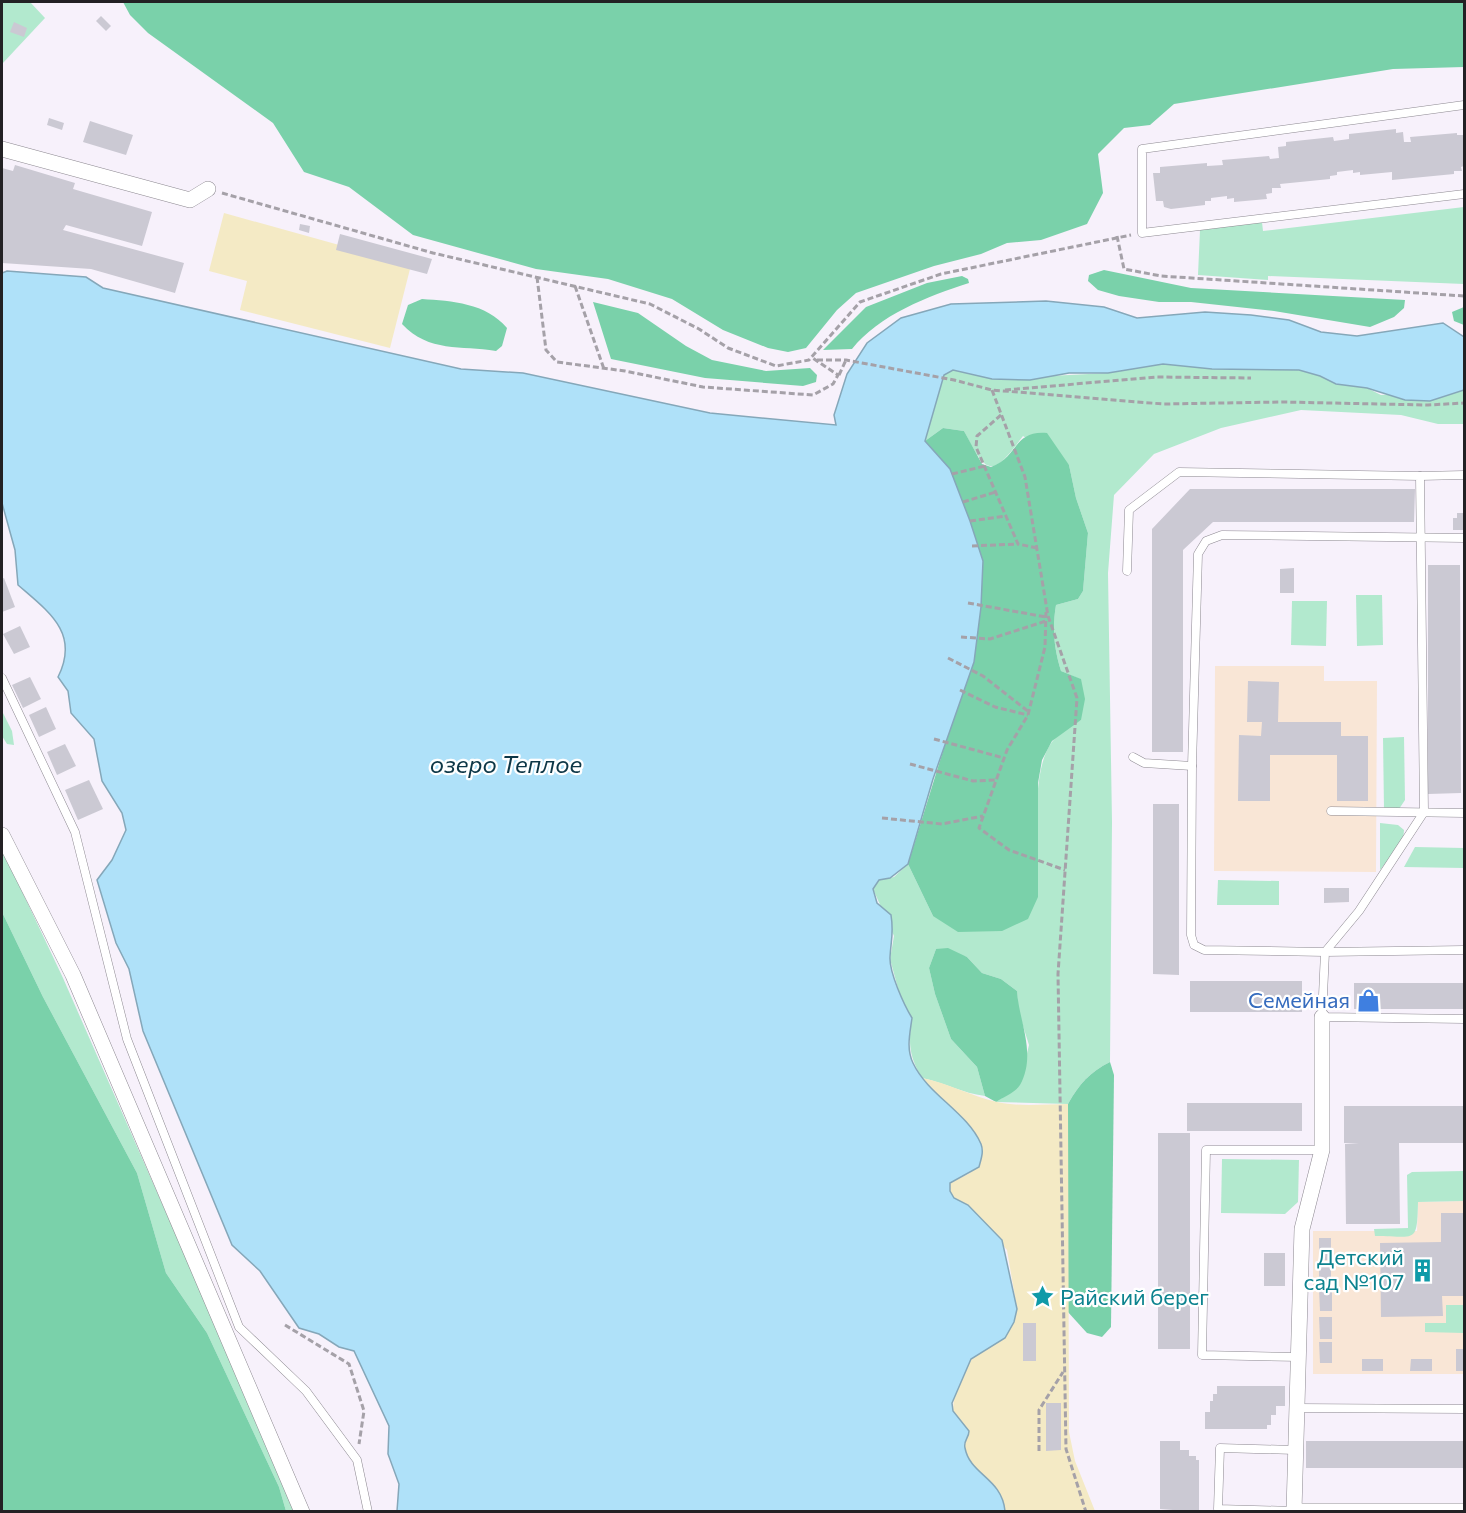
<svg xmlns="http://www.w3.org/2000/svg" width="1466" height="1513" font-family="Commissioner,sans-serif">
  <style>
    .education { fill: #f9e6d6 }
    .green { fill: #b2e9ce }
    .forest { fill: #7ad1aa }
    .sand { fill: #f4eac5 }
    .water { fill: #afe1f9; stroke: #85a7b9; stroke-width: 1.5 }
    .building { fill: #cbc9d3 }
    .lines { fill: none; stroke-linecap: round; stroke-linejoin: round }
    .lane-casing { stroke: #8d8991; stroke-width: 9 }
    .street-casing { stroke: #8d8991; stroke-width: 16 }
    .path { stroke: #a5a1a8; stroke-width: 3; stroke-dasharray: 6 3; stroke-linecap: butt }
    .lane { stroke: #fff; stroke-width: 8 }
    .street { stroke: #fff; stroke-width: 15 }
    .labels { text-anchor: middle; stroke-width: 4.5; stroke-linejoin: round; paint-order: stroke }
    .shop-label { font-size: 22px; fill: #366cbe; stroke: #fff; text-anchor: end }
    .culture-label { font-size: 22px; fill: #0d838f; stroke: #fff; text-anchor: end }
    .water-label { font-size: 24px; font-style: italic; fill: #0d3747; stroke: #fff }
  </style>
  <rect width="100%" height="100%" fill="#f7f1fb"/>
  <g class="education">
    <path d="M 1215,666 L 1324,666 L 1324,681 L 1377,681 L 1376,872 L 1214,871 Z"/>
    <path d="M 1464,1201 L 1464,1374 L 1313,1374 L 1313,1231 L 1417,1231 L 1418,1202 Z"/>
  </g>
  <g class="green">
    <path d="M 2,2 L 30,2 L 45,18 L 2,64 Z"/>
    <path d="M 1464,207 L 1464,284 L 1268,276 L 1268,280 L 1198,275 L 1200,230 L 1262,222 L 1263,231 Z"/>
    <path d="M 1162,364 L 1212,369 L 1299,370 L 1320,376 L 1336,384 L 1367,388 L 1381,395 L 1464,390 L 1464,424 L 1438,424 L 1401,415 L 1301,410 L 1221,428 L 1154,454 L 1114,495 L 1108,573 L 1112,822 L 1110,1062 C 1090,1072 1079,1084 1068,1104 L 996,1102 L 1019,1086 L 1029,1045 L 1018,1010 L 1017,991 L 1001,979 L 982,973 L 967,957 L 936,949 L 929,968 L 935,994 L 951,1039 L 977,1067 L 985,1096 C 962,1093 945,1083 922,1078 C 909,1057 908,1042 912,1018 L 902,1003 L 890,959 L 894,936 L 873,889 L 879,880 L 894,877 L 908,864 L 933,916 L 1038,897 C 1038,859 1029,772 1052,742 C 1059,733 1071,726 1081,720 L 1080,679 L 1061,671 C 1054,648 1052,629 1056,605 L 1078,599 L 1083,591 L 1088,533 L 1076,498 L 1069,465 L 1023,436 C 992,478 987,476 964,431 L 943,428 L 925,441 L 944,375 L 953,370 L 992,379 L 1108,373 Z"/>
    <path d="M 1356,595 L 1382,595 L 1383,645 L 1357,646 Z"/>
    <path d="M 1292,601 L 1327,601 L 1326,646 L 1291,645 Z"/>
    <path d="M 2,711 L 12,731 L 14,745 L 7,744 L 2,736 Z"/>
    <path d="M 1404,737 L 1405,800 L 1399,809 L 1384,809 L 1383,738 Z"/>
    <path d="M 1380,823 L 1398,825 L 1404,830 L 1403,841 L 1380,870 Z"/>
    <path d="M 1415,847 L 1464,848 L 1464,868 L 1404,867 Z"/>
    <path d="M 2,849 L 63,978 L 297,1511 L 286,1511 L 279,1487 L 207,1333 L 166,1273 L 137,1173 L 43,997 L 2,912 Z"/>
    <path d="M 1218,880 L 1279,881 L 1279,905 L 1217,905 Z"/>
    <path d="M 1222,1159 L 1299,1160 L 1298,1202 L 1285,1214 L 1221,1213 Z"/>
    <path d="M 1464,1171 L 1464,1201 L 1418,1202 C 1417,1245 1416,1236 1375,1236 L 1374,1229 L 1408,1228 L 1407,1175 L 1412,1172 Z"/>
    <path d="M 1446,1305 L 1464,1305 L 1464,1333 L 1425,1332 L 1425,1323 L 1446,1323 Z"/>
  </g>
  <g class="forest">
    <path d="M 123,2 L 1464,2 L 1464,67 L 1393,69 L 1174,104 L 1150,125 L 1124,128 L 1098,154 L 1103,193 L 1087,224 L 1041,240 L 1007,243 L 981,254 L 934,266 L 856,293 L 837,310 L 806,348 L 788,352 L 768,348 L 723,330 L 672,299 L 608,279 L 536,269 L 413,235 L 349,187 L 304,172 L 273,123 L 148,33 L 130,15 Z"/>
    <path d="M 1104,270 L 1191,288 L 1405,300 L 1404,308 L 1394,317 L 1370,327 L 1274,311 L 1191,302 L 1159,302 L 1119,296 L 1098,290 L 1088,281 L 1089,275 Z"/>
    <path d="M 962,276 L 968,279 L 969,283 C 928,296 879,315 852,349 L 823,350 L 866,307 L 927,283 Z"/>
    <path d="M 422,299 C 452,301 486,303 507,328 L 502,346 L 496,351 C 461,345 429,353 402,324 L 408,305 Z"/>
    <path d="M 593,302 L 638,313 L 686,346 L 712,360 L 766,371 L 810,368 L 817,375 L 816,382 L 803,386 L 705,378 L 611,359 Z"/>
    <path d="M 1464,307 L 1464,325 L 1454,321 L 1452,312 Z"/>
    <path d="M 943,428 L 964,431 L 982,464 L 991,467 C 1018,458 1013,430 1047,433 L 1069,465 L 1076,498 L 1088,533 L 1083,591 L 1078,599 L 1056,605 C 1052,629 1054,648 1061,671 L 1081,679 L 1085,699 L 1081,720 L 1052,741 L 1042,760 L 1038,783 L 1038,897 L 1028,919 L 1002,931 L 958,932 L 933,916 L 908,864 L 948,735 L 970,521 L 950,469 L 925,441 Z"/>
    <path d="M 2,912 L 43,997 L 137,1173 L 166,1273 L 207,1333 L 279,1487 L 286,1511 L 2,1511 Z"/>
    <path d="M 948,948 L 967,957 L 982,973 L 1001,979 L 1017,991 C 1019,1022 1037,1054 1020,1085 C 1016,1092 1003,1097 996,1102 L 985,1096 L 977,1067 L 951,1039 L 935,994 L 929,968 L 936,949 Z"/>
    <path d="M 1110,1062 L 1114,1075 L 1111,1327 L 1102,1337 L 1087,1333 L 1067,1311 L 1068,1104 C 1079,1084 1090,1072 1110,1062 Z"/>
  </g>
  <g class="sand">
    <path d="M 224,213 L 411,265 L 390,348 L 240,310 L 247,281 L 209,271 Z"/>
    <path d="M 922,1078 C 948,1083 971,1096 997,1102 C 1019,1107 1045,1104 1068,1104 L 1069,1432 L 1075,1461 L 1095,1511 L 1005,1511 C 1002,1477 970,1475 965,1449 C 963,1441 969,1438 969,1431 L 953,1411 L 954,1396 L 971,1359 L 1014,1322 L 1017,1309 L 1007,1250 L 968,1205 L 954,1198 L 950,1191 L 950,1183 L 970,1173 L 981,1145 L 965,1123 Z"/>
  </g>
  <path class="water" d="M 7,271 L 86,277 L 103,288 L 461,369 L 523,373 L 710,413 L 836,425 L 834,415 L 847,374 L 867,343 L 901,318 L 951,304 L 1046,301 L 1104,307 L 1137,318 L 1205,312 L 1251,315 L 1289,320 L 1321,332 L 1357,336 L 1443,323 L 1464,337 L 1464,390 L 1430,401 L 1405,400 L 1367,388 L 1336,384 L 1320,376 L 1299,370 L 1212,369 L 1163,364 L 1108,373 L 1069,373 L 1030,380 L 992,379 L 953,370 L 944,375 L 925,441 L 950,469 L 970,521 L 983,561 L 981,607 L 974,662 L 933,779 L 908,864 L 890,878 L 879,880 L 873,889 L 877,903 L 891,915 C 894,933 891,939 890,957 C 889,972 904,1005 912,1018 C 910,1033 906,1049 913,1063 C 928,1095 967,1112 981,1144 C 984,1152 981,1159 979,1167 L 950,1183 L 950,1191 L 954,1198 L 968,1205 L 1002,1240 L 1017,1309 L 1014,1322 L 1005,1338 L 971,1359 L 952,1403 L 953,1411 L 969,1431 C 969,1438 963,1441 965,1448 C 970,1475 1002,1478 1005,1511 L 397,1511 L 399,1484 L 388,1454 L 389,1426 L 354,1351 L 339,1347 L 319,1334 L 299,1328 L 260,1271 L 232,1245 L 143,1031 L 129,969 L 116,943 L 97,880 L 112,860 L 126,830 L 122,813 L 102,781 L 94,739 L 71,713 L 68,691 L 58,677 C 80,633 49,612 18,585 L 15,550 L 2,503 L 2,273 Z"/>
  <g class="building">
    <path d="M 101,16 L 111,26 L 106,31 L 96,21 Z"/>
    <path d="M 14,22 L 27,28 L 24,37 L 10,32 Z"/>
    <path d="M 49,118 L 64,123 L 62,130 L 47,125 Z"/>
    <path d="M 90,121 L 133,135 L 126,155 L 83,142 Z"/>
    <path d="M 1396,129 L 1396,133 L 1403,132 L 1404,142 L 1411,142 L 1410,137 L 1457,133 L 1457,135 L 1464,135 L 1464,166 L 1461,167 L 1462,171 L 1454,171 L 1454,174 L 1392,180 L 1392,172 L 1360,175 L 1360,172 L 1353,173 L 1353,170 L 1337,172 L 1337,175 L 1330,176 L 1330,179 L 1280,184 L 1281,188 L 1272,188 L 1272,193 L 1266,194 L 1267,199 L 1234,202 L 1234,198 L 1227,199 L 1227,196 L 1211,198 L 1211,201 L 1205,201 L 1205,205 L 1171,209 L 1164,207 L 1163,201 L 1156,201 L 1153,173 L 1160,173 L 1160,167 L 1207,163 L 1207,166 L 1223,165 L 1222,160 L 1269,156 L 1270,159 L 1279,158 L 1278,147 L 1286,146 L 1286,142 L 1333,137 L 1334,141 L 1349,139 L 1349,134 Z"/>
    <path d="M 15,165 L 75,183 L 73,189 L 152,212 L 142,246 L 66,225 L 63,230 L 184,263 L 175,293 L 91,269 L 2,263 L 2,168 L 13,171 Z"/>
    <path d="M 300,224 L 310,226 L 309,233 L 299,230 Z"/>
    <path d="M 340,234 L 432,259 L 427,274 L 336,250 Z"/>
    <path d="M 1190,489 L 1415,489 L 1414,522 L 1213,522 L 1183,550 L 1183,752 L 1152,752 L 1152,529 Z"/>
    <path d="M 1457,513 L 1464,513 L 1464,530 L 1453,530 L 1453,518 L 1457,518 Z"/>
    <path d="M 1428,565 L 1460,565 L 1461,793 L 1428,794 Z"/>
    <path d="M 1294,568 L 1294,593 L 1280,593 L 1280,569 Z"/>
    <path d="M 4,578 L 15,607 L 2,612 L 2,579 Z"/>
    <path d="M 20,626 L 30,647 L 14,654 L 3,634 Z"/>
    <path d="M 30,677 L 41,699 L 23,708 L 12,685 Z"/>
    <path d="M 1248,681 L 1279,682 L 1278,722 L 1341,722 L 1341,736 L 1368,736 L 1368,801 L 1337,801 L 1337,755 L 1270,755 L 1270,801 L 1238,801 L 1239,735 L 1261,736 L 1262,722 L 1247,722 Z"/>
    <path d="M 46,707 L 56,729 L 39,737 L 29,715 Z"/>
    <path d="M 65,744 L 76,766 L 57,775 L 47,752 Z"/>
    <path d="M 89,780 L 103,809 L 78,820 L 65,790 Z"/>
    <path d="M 1153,804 L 1179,804 L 1179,975 L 1153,974 Z"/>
    <path d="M 1324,888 L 1349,888 L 1349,902 L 1324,903 Z"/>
    <rect x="1190" y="981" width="112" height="31"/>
    <rect x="1354" y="983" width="110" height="26"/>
    <rect x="1187" y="1103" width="115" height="28"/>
    <path d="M 1344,1106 L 1464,1106 L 1464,1143 L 1399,1143 L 1400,1224 L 1346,1224 L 1345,1144 L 1359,1143 L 1344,1143 Z"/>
    <rect x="1158" y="1133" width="32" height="216"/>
    <path d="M 1441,1213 L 1464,1213 L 1464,1296 L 1442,1296 L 1443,1316 L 1381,1317 L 1380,1243 L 1441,1242 Z"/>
    <rect x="1319" y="1238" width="12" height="22"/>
    <rect x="1264" y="1253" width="21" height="33"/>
    <rect x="1319" y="1264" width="12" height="21"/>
    <path d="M 1319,1290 L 1332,1290 L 1332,1311 L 1320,1311 Z"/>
    <path d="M 1319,1317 L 1332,1317 L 1332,1339 L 1320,1339 Z"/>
    <rect x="1023" y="1323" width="13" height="38"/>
    <path d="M 1319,1342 L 1332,1342 L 1332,1363 L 1320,1363 Z"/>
    <rect x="1456" y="1349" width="8" height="22"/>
    <rect x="1362" y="1359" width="21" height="12"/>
    <path d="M 1411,1359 L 1432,1359 L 1432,1371 L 1410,1371 Z"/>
    <path d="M 1217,1386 L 1285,1386 L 1285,1406 L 1276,1406 L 1276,1415 L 1271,1415 L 1271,1425 L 1267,1425 L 1267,1429 L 1205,1429 L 1205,1412 L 1210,1412 L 1210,1401 L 1213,1401 L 1213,1394 L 1217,1394 Z"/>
    <path d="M 1046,1403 L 1061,1403 L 1061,1450 L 1046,1451 Z"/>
    <path d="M 1160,1441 L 1180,1441 L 1180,1450 L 1189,1450 L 1189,1456 L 1196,1456 L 1196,1460 L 1199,1460 L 1199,1512 L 1160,1509 Z"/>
    <rect x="1306" y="1441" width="158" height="27"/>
  </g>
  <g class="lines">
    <defs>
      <g id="lane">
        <path d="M 1464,105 L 1142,149 L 1142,233 L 1464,194"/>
        <path d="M 1420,476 L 1464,475"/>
        <path d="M 1127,571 L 1129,510 L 1179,472 L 1420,476 L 1424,812 L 1359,911 L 1325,952 L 1204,950 L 1194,945 L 1191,935 L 1192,766"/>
        <path d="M 2,678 L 75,832 L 127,1039 L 239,1327 L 306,1391 L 357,1460 L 368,1512"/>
        <path d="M 1133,757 L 1144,763 L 1192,766 L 1198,554 L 1206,541 L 1222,535 L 1464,538"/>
        <path d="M 1331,811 L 1464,813"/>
        <path d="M 1464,950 L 1325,952 L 1322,1017 L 1464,1019"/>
        <path d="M 1300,1357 L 1202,1355 L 1206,1150 L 1322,1150"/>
        <path d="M 1296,1408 L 1464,1409"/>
        <path d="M 1294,1511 L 1218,1509 L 1220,1448 L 1295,1450"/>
      </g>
      <g id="street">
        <path d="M 2,149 L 190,200 L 208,189"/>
        <path d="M 2,835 L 73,975 L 302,1512"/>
        <path d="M 1322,1017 L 1322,1150 L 1302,1229 L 1294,1511 L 1464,1511"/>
      </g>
    </defs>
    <use href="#lane" class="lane-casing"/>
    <use href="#street" class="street-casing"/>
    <g class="path">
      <path d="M 222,193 L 433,253 L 650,304 L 699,329 L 728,348 L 776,366 L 809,360 L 860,302 L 941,274 L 1131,235"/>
      <path d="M 1117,236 L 1124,269 L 1161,276 L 1464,296"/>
      <path d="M 537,277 L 546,350 L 557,362 L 625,371 L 703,387 L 813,395 L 833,384 L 838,375 L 811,357"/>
      <path d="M 575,286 L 604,369"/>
      <path d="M 817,360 L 846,360 L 954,380 L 992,390 L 1163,404 L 1282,402 L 1428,405 L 1464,403"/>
      <path d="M 839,375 L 846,360"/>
      <path d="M 992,390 L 1025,477 L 1048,616 L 1077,698 L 1058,974 L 1066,1449 L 1086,1512"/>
      <path d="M 1005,390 L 1157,377 L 1251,378"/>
      <path d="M 1001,415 L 977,436 L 976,447 L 1018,544 L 1037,548"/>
      <path d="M 952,474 L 985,466"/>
      <path d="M 963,502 L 996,492"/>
      <path d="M 970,521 L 1006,516"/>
      <path d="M 972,546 L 1018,544"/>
      <path d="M 968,603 L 1046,617"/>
      <path d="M 1046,612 L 1045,647 L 1028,715 L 1007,750 L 979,828 L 1009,850 L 1065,870"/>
      <path d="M 961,637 L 990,639 L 1046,621"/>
      <path d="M 948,658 L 983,676 L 1029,712"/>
      <path d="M 960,690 L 995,707 L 1028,715"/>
      <path d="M 934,739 L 1004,758"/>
      <path d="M 910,764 L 973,781 L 996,780"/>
      <path d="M 882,818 L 942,824 L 983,816"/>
      <path d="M 285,1325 L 349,1364 L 364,1411 L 359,1444"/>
      <path d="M 1039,1451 L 1039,1410 L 1063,1372"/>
    </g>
    <use href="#lane" class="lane"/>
    <use href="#street" class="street"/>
  </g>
  <defs>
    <symbol id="shop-bare" viewBox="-9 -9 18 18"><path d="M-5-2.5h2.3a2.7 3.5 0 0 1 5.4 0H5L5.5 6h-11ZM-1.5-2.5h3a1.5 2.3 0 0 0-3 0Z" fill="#3f7fe0" stroke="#fff" stroke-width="2.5" paint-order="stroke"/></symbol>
    <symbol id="building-bare" viewBox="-9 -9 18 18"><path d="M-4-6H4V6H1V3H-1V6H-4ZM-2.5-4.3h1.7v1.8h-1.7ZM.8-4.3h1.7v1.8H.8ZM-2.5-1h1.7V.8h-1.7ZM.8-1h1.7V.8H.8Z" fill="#0f9aa8" stroke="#fff" stroke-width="2.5" paint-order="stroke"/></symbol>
    <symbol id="sight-bare" viewBox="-9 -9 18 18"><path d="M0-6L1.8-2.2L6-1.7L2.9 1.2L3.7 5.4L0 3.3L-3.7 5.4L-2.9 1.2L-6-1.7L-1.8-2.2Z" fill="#0f9aa8" stroke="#fff" stroke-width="2.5" paint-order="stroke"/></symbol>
  </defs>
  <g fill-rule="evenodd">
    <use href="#shop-bare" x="1352" y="984" width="33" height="33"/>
    <use href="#building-bare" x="1406" y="1254" width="33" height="33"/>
    <use href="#sight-bare" x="1026" y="1280" width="33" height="33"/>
  </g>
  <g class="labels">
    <g class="shop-label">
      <text x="1350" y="1008">Семейная</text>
    </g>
    <g class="culture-label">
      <text x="1404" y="1265">Детский<tspan x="1404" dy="25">сад №107</tspan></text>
      <text x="1060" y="1305" text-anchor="start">Райский берег</text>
    </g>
    <g class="water-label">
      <text x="506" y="773">озеро Теплое</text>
    </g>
  </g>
  <rect width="1466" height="1513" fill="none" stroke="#232124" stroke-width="6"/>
</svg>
